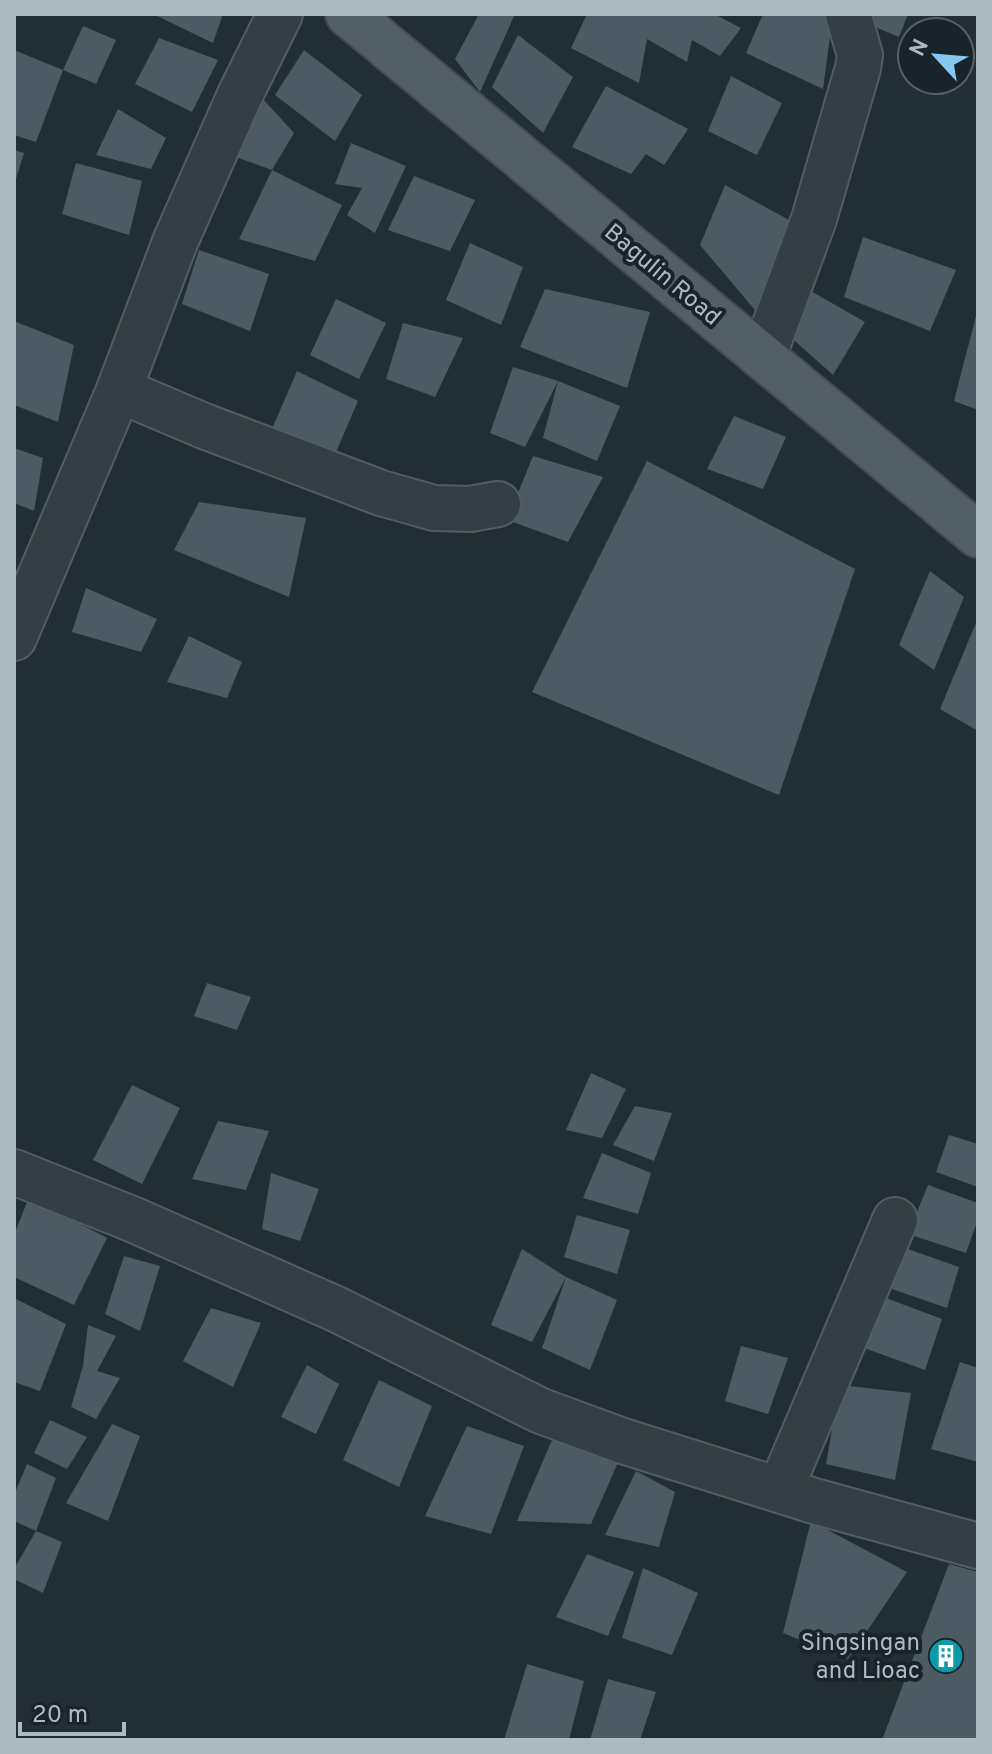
<svg xmlns="http://www.w3.org/2000/svg" width="992" height="1754" font-family="Overpass,sans-serif">
  <style>
    .building { fill: #4c5b63 }
    .lines { fill: none; stroke-linecap: round; stroke-linejoin: round }
    .minor-casing { stroke: #515d63; stroke-width: 48 }
    .major-casing { stroke: #404b52; stroke-width: 48 }
    .minor { stroke: #343f45; stroke-width: 44 }
    .major { stroke: #525f65; stroke-width: 44 }
    .labels { text-anchor: middle; stroke-width: 8; stroke-linejoin: round; paint-order: stroke }
    .street-label { font-size: 24px; fill: #aebac2; stroke: #19242a }
    .poi-label { font-size: 24px; fill: #aebac2; stroke: #19242a; text-anchor: end }
  </style>
  <rect width="100%" height="100%" fill="#212e34"/>
  <g class="building">
    <path d="M 153,14 L 223,14 L 213,43 Z"/>
    <path d="M 479,14 L 515,14 L 480,92 L 455,59 Z"/>
    <path d="M 587,14 L 714,14 L 741,28 L 720,56 L 692,40 L 687,62 L 647,39 L 639,83 L 571,48 Z"/>
    <path d="M 763,14 L 833,14 L 823,89 L 746,53 Z"/>
    <path d="M 866,14 L 908,14 L 899,37 L 863,22 Z"/>
    <path d="M 83,26 L 116,40 L 96,84 L 63,70 Z"/>
    <path d="M 518,35 L 573,77 L 543,133 L 492,87 Z"/>
    <path d="M 159,38 L 218,60 L 192,112 L 135,84 Z"/>
    <path d="M 14,50 L 63,70 L 36,142 L 14,135 Z"/>
    <path d="M 304,50 L 362,95 L 335,141 L 275,95 Z"/>
    <path d="M 731,76 L 782,103 L 757,155 L 708,131 Z"/>
    <path d="M 606,86 L 688,129 L 664,165 L 646,154 L 631,174 L 572,147 Z"/>
    <path d="M 262,98 L 294,133 L 272,170 L 342,205 L 315,261 L 239,239 L 272,170 L 233,156 Z"/>
    <path d="M 118,109 L 166,138 L 151,169 L 96,155 Z"/>
    <path d="M 351,143 L 406,166 L 375,233 L 347,215 L 362,188 L 335,184 Z"/>
    <path d="M 14,150 L 24,153 L 15,182 L 14,182 Z"/>
    <path d="M 76,163 L 142,181 L 129,235 L 62,214 Z"/>
    <path d="M 414,176 L 475,200 L 450,251 L 388,230 Z"/>
    <path d="M 725,185 L 789,220 L 755,310 L 700,245 Z"/>
    <path d="M 863,237 L 956,270 L 930,331 L 844,297 Z"/>
    <path d="M 470,243 L 523,267 L 501,325 L 446,300 Z"/>
    <path d="M 199,250 L 269,274 L 250,331 L 182,304 Z"/>
    <path d="M 795,282 L 865,322 L 833,375 L 776,324 Z"/>
    <path d="M 545,289 L 650,312 L 627,388 L 520,347 Z"/>
    <path d="M 336,299 L 386,323 L 359,379 L 310,355 Z"/>
    <path d="M 977,312 L 978,312 L 978,410 L 954,401 Z"/>
    <path d="M 14,321 L 74,345 L 58,422 L 14,405 Z"/>
    <path d="M 403,323 L 463,338 L 435,397 L 386,379 Z"/>
    <path d="M 513,367 L 558,381 L 525,447 L 490,433 Z"/>
    <path d="M 297,371 L 358,401 L 333,459 L 271,431 Z"/>
    <path d="M 558,381 L 620,406 L 597,461 L 543,438 Z"/>
    <path d="M 734,416 L 786,437 L 763,489 L 707,469 Z"/>
    <path d="M 14,448 L 43,458 L 34,511 L 14,503 Z"/>
    <path d="M 533,456 L 603,477 L 568,542 L 507,520 Z"/>
    <path d="M 647,461 L 855,569 L 779,795 L 532,692 Z"/>
    <path d="M 199,502 L 306,518 L 289,597 L 174,550 Z"/>
    <path d="M 930,571 L 964,597 L 934,670 L 899,645 Z"/>
    <path d="M 86,588 L 157,619 L 141,652 L 72,632 Z"/>
    <path d="M 978,618 L 978,731 L 940,709 Z"/>
    <path d="M 189,636 L 242,662 L 227,698 L 167,682 Z"/>
    <path d="M 207,983 L 251,997 L 237,1030 L 194,1016 Z"/>
    <path d="M 591,1073 L 626,1089 L 602,1138 L 566,1130 Z"/>
    <path d="M 132,1085 L 180,1108 L 142,1184 L 93,1160 Z"/>
    <path d="M 635,1106 L 672,1113 L 654,1161 L 613,1145 Z"/>
    <path d="M 218,1121 L 269,1131 L 246,1190 L 192,1179 Z"/>
    <path d="M 949,1135 L 978,1144 L 978,1187 L 936,1172 Z"/>
    <path d="M 602,1153 L 651,1173 L 638,1214 L 583,1198 Z"/>
    <path d="M 271,1173 L 319,1189 L 300,1241 L 262,1229 Z"/>
    <path d="M 928,1185 L 978,1203 L 978,1219 L 966,1253 L 908,1234 Z"/>
    <path d="M 29,1197 L 107,1238 L 74,1305 L 14,1277 L 14,1235 Z"/>
    <path d="M 577,1215 L 630,1230 L 617,1274 L 564,1257 Z"/>
    <path d="M 905,1248 L 959,1267 L 947,1308 L 889,1288 Z"/>
    <path d="M 522,1249 L 566,1277 L 532,1342 L 491,1325 Z"/>
    <path d="M 124,1256 L 160,1266 L 140,1331 L 105,1314 Z"/>
    <path d="M 566,1277 L 617,1300 L 590,1370 L 542,1348 Z"/>
    <path d="M 14,1298 L 66,1324 L 40,1391 L 14,1382 Z"/>
    <path d="M 886,1298 L 942,1319 L 925,1370 L 864,1348 Z"/>
    <path d="M 211,1308 L 261,1323 L 233,1387 L 183,1361 Z"/>
    <path d="M 88,1325 L 116,1336 L 97,1371 L 120,1378 L 96,1419 L 71,1407 L 83,1366 Z"/>
    <path d="M 741,1346 L 788,1358 L 768,1414 L 725,1401 Z"/>
    <path d="M 960,1362 L 978,1368 L 978,1462 L 931,1449 Z"/>
    <path d="M 307,1365 L 339,1384 L 316,1434 L 281,1417 Z"/>
    <path d="M 379,1380 L 432,1406 L 399,1487 L 343,1460 Z"/>
    <path d="M 840,1385 L 911,1393 L 895,1480 L 826,1464 Z"/>
    <path d="M 50,1420 L 87,1437 L 67,1469 L 34,1453 Z"/>
    <path d="M 112,1424 L 140,1436 L 108,1521 L 66,1503 Z"/>
    <path d="M 467,1426 L 524,1446 L 491,1534 L 425,1516 Z"/>
    <path d="M 552,1440 L 620,1458 L 591,1524 L 517,1521 Z"/>
    <path d="M 27,1464 L 56,1478 L 36,1531 L 14,1521 L 14,1495 Z"/>
    <path d="M 636,1471 L 675,1492 L 659,1547 L 605,1535 Z"/>
    <path d="M 811,1521 L 907,1572 L 848,1659 L 783,1633 Z"/>
    <path d="M 36,1531 L 62,1542 L 43,1593 L 14,1579 L 14,1569 Z"/>
    <path d="M 587,1554 L 634,1572 L 608,1636 L 556,1617 Z"/>
    <path d="M 949,1564 L 978,1572 L 978,1740 L 882,1740 Z"/>
    <path d="M 643,1568 L 698,1593 L 672,1655 L 622,1638 Z"/>
    <path d="M 527,1664 L 584,1681 L 569,1740 L 504,1740 Z"/>
    <path d="M 608,1679 L 656,1692 L 640,1740 L 590,1740 Z"/>
  </g>
  <g class="lines">
    <defs>
      <g id="minor">
        <path d="M 763,357 L 814,219 L 858,68 L 860,55 L 848,14"/>
        <path d="M 119,390 L 204,426 L 381,493 L 434,508 L 470,509 L 498,504"/>
        <path d="M 14,638 L 119,390 L 175,242 L 240,95 L 280,14"/>
        <path d="M 14,1172 L 132,1219 L 336,1309 L 541,1411 L 623,1441 L 814,1501 L 978,1546"/>
        <path d="M 780,1490 L 895,1220"/>
      </g>
      <path id="major" d="M 348,14 L 978,535"/>
    </defs>
    <use href="#minor" class="minor-casing"/>
    <use href="#major" class="major-casing"/>
    <use href="#minor" class="minor"/>
    <use href="#major" class="major"/>
  </g>
  <defs>
    <symbol id="building-disc" viewBox="-11 -11 22 22"><circle r="9.5" fill="#0f9aa8" stroke="#19242a"/><path d="M-4-6H4V6H1V3H-1V6H-4ZM-2.5-4.3h1.7v1.8h-1.7ZM.8-4.3h1.7v1.8H.8ZM-2.5-1h1.7V.8h-1.7ZM.8-1h1.7V.8H.8Z" fill="#fff"/></symbol>
  </defs>
  <g fill-rule="evenodd">
    <use href="#building-disc" x="926" y="1636" width="40" height="40"/>
  </g>
  <g class="labels">
    <g class="street-label">
      <text transform="translate(663 274) rotate(40)" y="8">Bagulin Road</text>
    </g>
    <g class="poi-label">
      <text x="920" y="1650">Singsingan<tspan x="920" dy="28">and Lioac</tspan></text>
    </g>
  </g>
  <rect width="992" height="1754" fill="none" stroke="#aebac2" stroke-width="32"/>
  <g transform="translate(936 56) rotate(296)"><circle r="38" fill="#19242a" stroke="#556067" stroke-width="2"/>
  <path d="M0-6L14 30L0 20L-14 30Z" fill="#85c7f0"/>
  <text y="-12" font-size="22" font-weight="bold" text-anchor="middle" fill="#aebac2">N</text>
  </g>
  <path d="M20 1722v12h104v-12" fill="none" stroke="#aebac2" stroke-width="4"/>
  <text x="32" y="1722" font-size="24" fill="#aebac2" stroke="#19242a" stroke-width="6" paint-order="stroke">20 m</text>
</svg>
